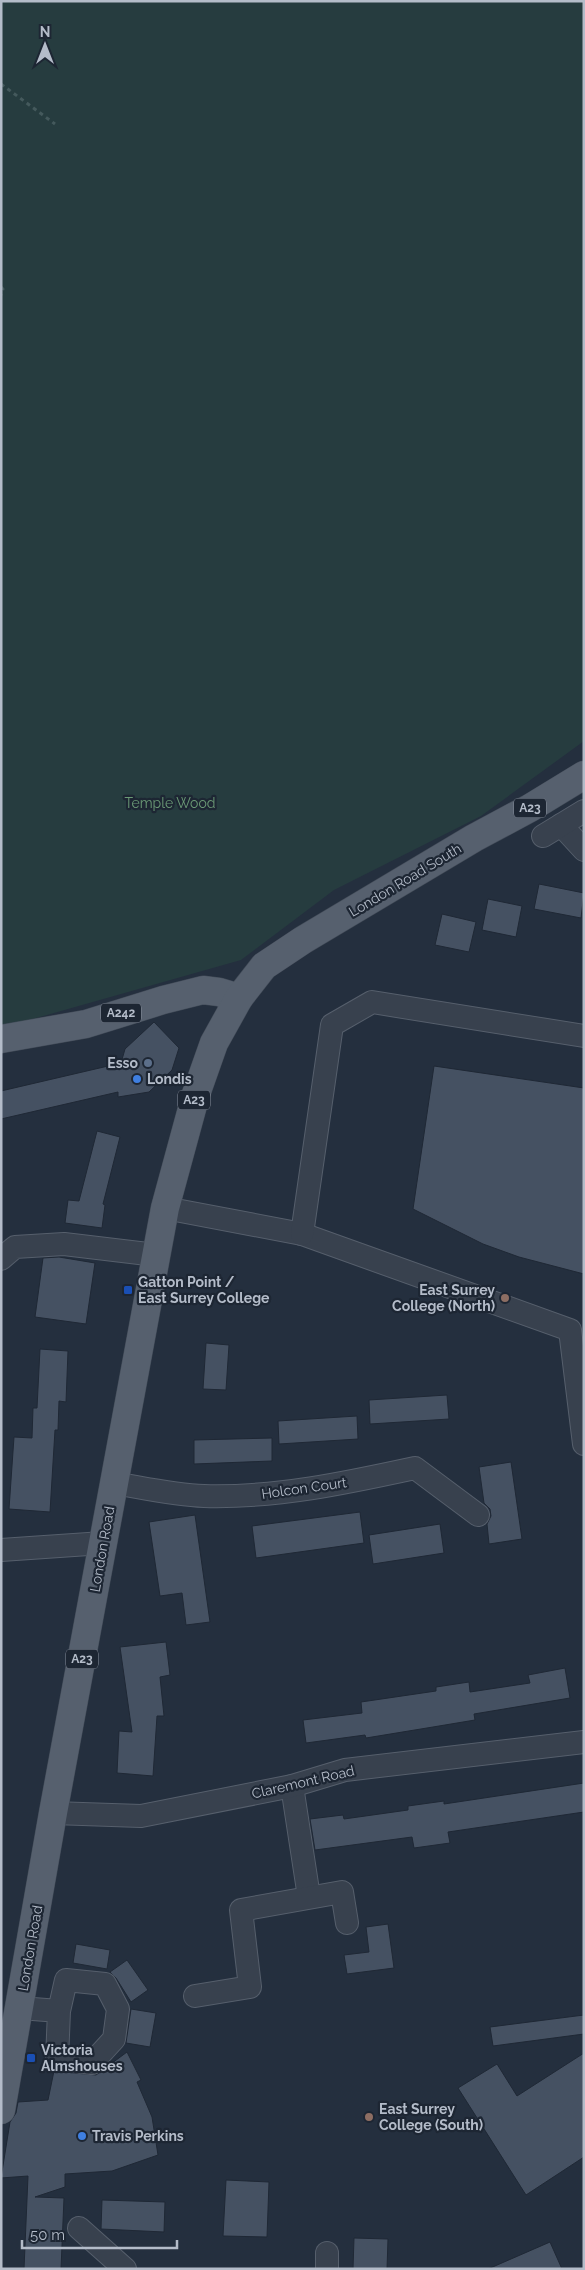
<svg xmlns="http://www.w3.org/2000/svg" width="585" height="2270" font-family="Raleway,sans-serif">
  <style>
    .green { fill: #263c3f }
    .building { fill: #455162; stroke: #1f2835 }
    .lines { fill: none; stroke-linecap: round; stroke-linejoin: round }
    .minor-casing { stroke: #565f6c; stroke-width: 24 }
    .major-casing { stroke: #414a57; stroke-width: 29 }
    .path { stroke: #44595c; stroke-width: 3; stroke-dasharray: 4 4; stroke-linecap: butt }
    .minor { stroke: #38414e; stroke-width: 22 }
    .major { stroke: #56606e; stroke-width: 28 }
    .service-dot { fill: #5c6f8a; stroke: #1d2633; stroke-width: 2 }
    .shop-dot { fill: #3f7fe0; stroke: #1d2633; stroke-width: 2 }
    .transit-dot { fill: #1a4fb4; stroke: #1d2633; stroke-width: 2 }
    .education-dot { fill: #8d6e63; stroke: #1d2633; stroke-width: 2 }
    .labels { text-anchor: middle; stroke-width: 4.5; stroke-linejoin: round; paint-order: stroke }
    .shield { fill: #1d2633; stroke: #878f9c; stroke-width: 1 }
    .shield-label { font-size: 12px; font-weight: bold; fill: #b4bcc9 }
    .park-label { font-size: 14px; fill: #6b9a76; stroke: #1d2633 }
    .street-label { font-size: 14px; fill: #b4bcc9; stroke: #1d2633 }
    .poi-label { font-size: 14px; font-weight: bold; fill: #b4bcc9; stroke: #1d2633; text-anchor: start }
  </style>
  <rect width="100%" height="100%" fill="#242f3e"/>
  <path class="green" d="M 1,1 L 584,1 L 584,741 L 481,816 L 334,890 L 241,960 L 1,1028 Z"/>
  <g class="building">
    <path d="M 539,884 L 584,893 L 581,918 L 534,909 Z"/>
    <path d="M 488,899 L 522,906 L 516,937 L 482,930 Z"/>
    <path d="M 442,914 L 476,922 L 469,952 L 435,945 Z"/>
    <path d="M 154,1022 L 179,1048 L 172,1070 L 149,1092 L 118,1097 L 118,1092 L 1,1119 L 1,1091 L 121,1063 L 125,1049 Z"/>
    <path d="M 434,1066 L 584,1088 L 584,1274 L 519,1257 L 483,1244 L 413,1209 Z"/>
    <path d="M 97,1131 L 120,1137 L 103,1204 L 105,1205 L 102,1228 L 65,1223 L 68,1200 L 79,1201 Z"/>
    <path d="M 59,1257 L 95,1263 L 86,1324 L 35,1317 L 43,1258 Z"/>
    <path d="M 206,1343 L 229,1345 L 226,1390 L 203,1389 Z"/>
    <path d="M 40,1349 L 68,1351 L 66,1402 L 59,1401 L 58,1430 L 55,1430 L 50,1512 L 9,1509 L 14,1437 L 32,1438 L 33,1408 L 37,1408 Z"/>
    <path d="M 447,1395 L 449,1419 L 370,1424 L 369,1400 Z"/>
    <path d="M 357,1416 L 358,1439 L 279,1444 L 278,1421 Z"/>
    <path d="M 272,1438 L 272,1461 L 194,1464 L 194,1440 Z"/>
    <path d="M 511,1462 L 522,1539 L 489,1544 L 487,1524 L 491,1516 L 490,1509 L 484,1503 L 479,1467 Z"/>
    <path d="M 360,1512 L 364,1543 L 256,1558 L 252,1526 Z"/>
    <path d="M 195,1515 L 210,1622 L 186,1625 L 182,1593 L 160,1596 L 149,1522 Z"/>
    <path d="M 440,1524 L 444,1553 L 373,1564 L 369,1535 Z"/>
    <path d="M 166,1642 L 170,1675 L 160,1677 L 164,1716 L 157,1716 L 153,1776 L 117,1773 L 119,1731 L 132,1732 L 120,1647 Z"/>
    <path d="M 565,1668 L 570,1698 L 474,1714 L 475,1720 L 433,1727 L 366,1738 L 365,1735 L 306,1743 L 303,1720 L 362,1713 L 361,1702 L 436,1691 L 436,1687 L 469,1682 L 470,1692 L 530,1683 L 528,1675 Z"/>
    <path d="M 584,1783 L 584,1812 L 448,1832 L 450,1843 L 414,1848 L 412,1837 L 315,1850 L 310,1819 L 343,1815 L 344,1819 L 408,1810 L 408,1806 L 444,1801 L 444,1804 Z"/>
    <path d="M 388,1924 L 394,1968 L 347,1974 L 344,1955 L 369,1952 L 366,1927 Z"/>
    <path d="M 76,1944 L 110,1950 L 107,1969 L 73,1963 Z"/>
    <path d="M 127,1960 L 148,1990 L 131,2002 L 116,1978 L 110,1972 Z"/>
    <path d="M 131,2009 L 156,2013 L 150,2047 L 126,2043 Z"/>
    <path d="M 584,2015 L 584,2034 L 493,2046 L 490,2027 Z"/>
    <path d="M 127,2052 L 141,2080 L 137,2082 L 152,2117 L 158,2155 L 112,2171 L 65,2174 L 65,2187 L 35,2197 L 64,2198 L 61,2269 L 24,2269 L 28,2176 L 1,2178 L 10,2122 L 16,2113 L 18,2102 L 48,2100 L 54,2071 L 96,2075 Z"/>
    <path d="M 584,2053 L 584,2157 L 526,2195 L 458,2088 L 497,2064 L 517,2096 Z"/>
    <path d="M 226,2180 L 269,2182 L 267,2237 L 223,2236 Z"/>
    <path d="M 102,2200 L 165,2202 L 164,2232 L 101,2229 Z"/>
    <path d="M 354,2238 L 388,2239 L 387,2269 L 353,2269 Z"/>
    <path d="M 550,2242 L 562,2269 L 488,2269 Z"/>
  </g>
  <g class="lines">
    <defs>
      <g id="minor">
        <path d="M 561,825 L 584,850"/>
        <path d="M 543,836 L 584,811"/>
        <path d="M 165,1208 L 302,1234 L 570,1330 L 584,1444"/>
        <path d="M 302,1234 L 332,1025 L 372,1002 L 584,1036"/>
        <path d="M 1,1259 L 15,1247 L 64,1244 L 156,1255"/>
        <path d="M 114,1483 C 144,1488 174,1495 204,1496 C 276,1498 346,1483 415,1468 L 478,1515"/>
        <path d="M 1,1550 L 103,1543"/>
        <path d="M 292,1786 L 309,1897"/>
        <path d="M 53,1813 L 141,1816 L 292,1786 L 345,1770 L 584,1742"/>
        <path d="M 195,1996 L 250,1987 L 241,1910 L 342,1892 L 347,1923"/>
        <path d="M 20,2008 L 59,2011 L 57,2059 L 92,2063 L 114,2039 L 118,2009 L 105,1984 L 66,1980 L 59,2011"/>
        <path d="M 79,2228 L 125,2269"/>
        <path d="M 327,2253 L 327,2269"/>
      </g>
      <g id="major">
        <path d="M 1,1039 L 86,1024 L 163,1000 L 203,990 L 219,992 L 239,998"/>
        <path d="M 1,2110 L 53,1813 L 165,1208 L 196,1094 L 214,1043 L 239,998 L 264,966 L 303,940 L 474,838 L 530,808 L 584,775"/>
      </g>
    </defs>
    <use href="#minor" class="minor-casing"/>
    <use href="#major" class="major-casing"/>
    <g class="path">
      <path d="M 1,84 L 55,124"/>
      <path d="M 1,287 L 3,289 L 1,295"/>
    </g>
    <use href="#minor" class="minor"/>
    <use href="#major" class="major"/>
  </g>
  <circle class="service-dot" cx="148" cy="1063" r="5"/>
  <g class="shop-dot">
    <circle cx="137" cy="1079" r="5"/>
    <circle cx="82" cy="2136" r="5"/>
  </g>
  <g class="transit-dot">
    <rect x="123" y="1285" width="10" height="10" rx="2.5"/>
    <rect x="26" y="2053" width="10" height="10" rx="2.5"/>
  </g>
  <g class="education-dot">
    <circle cx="505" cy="1298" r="5"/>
    <circle cx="369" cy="2117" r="5"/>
  </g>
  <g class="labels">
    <g class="shield">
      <rect x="514" y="798.5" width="32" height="19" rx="4"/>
      <rect x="101" y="1003.5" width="40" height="19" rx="4"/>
      <rect x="178" y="1090.5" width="32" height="19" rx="4"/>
      <rect x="66" y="1649.5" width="32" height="19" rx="4"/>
    </g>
    <g class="shield-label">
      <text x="530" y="812">A23</text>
      <text x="121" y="1017">A242</text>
      <text x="194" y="1104">A23</text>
      <text x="82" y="1663">A23</text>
    </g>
    <g class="park-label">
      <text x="170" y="808">Temple Wood</text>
    </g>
    <g class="street-label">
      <text transform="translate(405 880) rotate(-31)" y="5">London Road South</text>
      <text transform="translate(304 1488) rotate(-8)" y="5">Holcon Court</text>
      <text transform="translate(102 1549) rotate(-80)" y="5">London Road</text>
      <text transform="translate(303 1782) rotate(-13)" y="5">Claremont Road</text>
      <text transform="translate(30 1948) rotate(-80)" y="5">London Road</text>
    </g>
    <g class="poi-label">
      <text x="138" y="1068" text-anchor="end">Esso</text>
      <text x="147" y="1084">Londis</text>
      <text x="138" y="1287">Gatton Point /<tspan x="138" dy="16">East Surrey College</tspan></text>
      <text x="495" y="1295" text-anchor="end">East Surrey<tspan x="495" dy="16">College (North)</tspan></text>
      <text x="41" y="2055">Victoria<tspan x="41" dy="16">Almshouses</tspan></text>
      <text x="379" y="2114">East Surrey<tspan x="379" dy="16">College (South)</tspan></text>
      <text x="92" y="2141">Travis Perkins</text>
    </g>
  </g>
  <rect width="585" height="2270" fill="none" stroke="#b4bcc9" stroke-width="5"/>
  <g transform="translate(45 45)" stroke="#1d2633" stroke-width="4" paint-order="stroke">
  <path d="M0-4L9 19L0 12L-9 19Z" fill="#b4bcc9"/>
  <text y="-8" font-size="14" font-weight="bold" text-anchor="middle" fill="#b4bcc9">N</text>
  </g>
  <path d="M22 2240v8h155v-8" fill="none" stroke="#b4bcc9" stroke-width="2.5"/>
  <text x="30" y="2240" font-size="15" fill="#b4bcc9" stroke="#1d2633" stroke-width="4" paint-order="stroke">50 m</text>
</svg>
